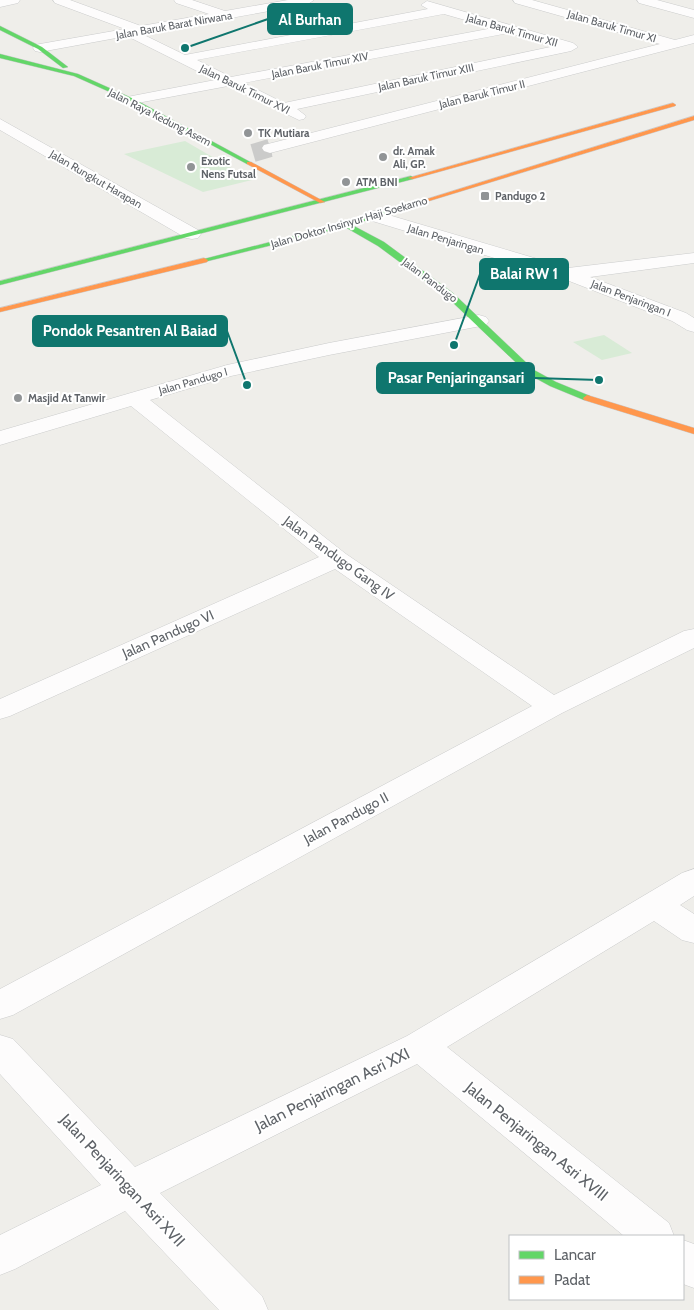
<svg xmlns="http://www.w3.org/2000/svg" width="694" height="1310" font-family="Cabin,sans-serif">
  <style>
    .green { fill: #d8ebd6 }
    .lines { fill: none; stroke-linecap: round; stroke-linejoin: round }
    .street-tunnel-far1 { stroke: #cbcbca; stroke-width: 14; stroke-dasharray: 14 7; stroke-linecap: butt }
    .street-tunnel { stroke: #cbcbca; stroke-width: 18; stroke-dasharray: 18 9; stroke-linecap: butt }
    .street-casing { stroke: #cbcccc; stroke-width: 1 }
    .fast-casing { stroke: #cacacb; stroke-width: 1 }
    .slow-casing { stroke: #cacacb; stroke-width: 1 }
    .street { fill: #fdfcfc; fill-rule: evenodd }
    .fast { fill: #63d668; fill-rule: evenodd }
    .slow { fill: #ff974d; fill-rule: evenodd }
    .poi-dot { fill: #919496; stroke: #fff; stroke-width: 2 }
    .labels { text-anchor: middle; stroke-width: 4; stroke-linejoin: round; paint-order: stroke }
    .far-street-label { font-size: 11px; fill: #5f6368; stroke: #fff }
    .far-poi-label { font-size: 11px; font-weight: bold; fill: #5f6368; stroke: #fff; text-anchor: start }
    .street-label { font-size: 14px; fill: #5f6368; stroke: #fff }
    .near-street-label { font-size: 16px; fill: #5f6368; stroke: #fff }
    .leader { fill: none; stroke: #0f766e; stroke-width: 2 }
    .callout-dot { fill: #0f766e; stroke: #fff; stroke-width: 2 }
    .callout { fill: #0f766e; stroke: #0f766e; stroke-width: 2 }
    .callout-label { font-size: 15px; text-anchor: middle; font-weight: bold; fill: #fff }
  </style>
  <rect width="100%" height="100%" fill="#efeeea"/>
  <g class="green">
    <path d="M 185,141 L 252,180 L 203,192 L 124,154 Z"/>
    <path d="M 604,335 L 632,353 L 602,360 L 573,342 Z"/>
  </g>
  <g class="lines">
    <path class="street-tunnel-far1" d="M 267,149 L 270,148"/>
    <path class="street-tunnel" d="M 253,153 L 270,148"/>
    <defs>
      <g id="street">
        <path d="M 0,0 L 20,0 L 18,3 L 0,7 Z"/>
        <path d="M 53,0 L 70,0 L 141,26 L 209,14 L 176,3 L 174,0 L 192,0 L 225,11 L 288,0 L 314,0 L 308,4 L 142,34 L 185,55 L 428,9 L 421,5 L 427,1 L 573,43 L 578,47 L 571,51 L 297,109 L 306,116 L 304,119 L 299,120 L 228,86 L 132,104 L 127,103 L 125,100 L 127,97 L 215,80 L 127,36 L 40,52 L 35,51 L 33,48 L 35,45 L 40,44 L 125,29 L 55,3 ZM 444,14 L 493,28 L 231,77 L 197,60 ZM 509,33 L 555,46 L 284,103 L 244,83 Z"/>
        <path d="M 513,0 L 532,0 L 675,40 L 694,35 L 694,43 L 270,153 L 264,151 L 262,148 L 264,145 L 660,44 L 515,3 Z"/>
        <path d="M 637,0 L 657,0 L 694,10 L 694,18 L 639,3 Z"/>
        <path d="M 0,119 L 198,230 L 201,234 L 198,238 L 192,239 L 186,238 L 0,130 Z"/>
        <path d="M 375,211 L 568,268 L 694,253 L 694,263 L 590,277 L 686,313 L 694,318 L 694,332 L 687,330 L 672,321 L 564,279 L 369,220 L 366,216 L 369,212 Z"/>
        <path d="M 479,315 L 486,317 L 489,321 L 486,325 L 329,355 L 231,376 L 150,400 L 346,554 L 554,695 L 684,631 L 694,629 L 694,648 L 562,713 L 13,1015 L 0,1019 L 0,989 L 532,706 L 335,569 L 10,716 L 0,719 L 0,699 L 319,557 L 131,406 L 0,445 L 0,431 L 227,365 L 329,343 Z"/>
        <path d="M 694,869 L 694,896 L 680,905 L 694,914 L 694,943 L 682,940 L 654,921 L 447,1047 L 669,1223 L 674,1236 L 624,1236 L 417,1064 L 160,1193 L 262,1296 L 268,1310 L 219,1310 L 125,1211 L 15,1269 L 0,1275 L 0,1235 L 101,1185 L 0,1074 L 0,1035 L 13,1039 L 135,1167 L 407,1036 L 682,873 Z"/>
        <path d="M 683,1240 L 694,1244 L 694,1288 L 683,1284 Z"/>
      </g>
      <g id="fast">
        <path d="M 0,26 L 42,47 L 68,67 L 63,68 L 38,49 L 0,30 Z"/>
        <path d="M 0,54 L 78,74 L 134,99 L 252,163 L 247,164 L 130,101 L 74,76 L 0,58 Z"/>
        <path d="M 411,176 L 414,178 L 413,179 L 0,285 L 0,281 Z"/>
        <path d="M 412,203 L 417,204 L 352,225 L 384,242 L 453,293 L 534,370 L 556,382 L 590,396 L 590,400 L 584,400 L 550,386 L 528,374 L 447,297 L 378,246 L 345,227 L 204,262 L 200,260 L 344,223 Z"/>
      </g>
      <g id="slow">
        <path d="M 673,103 L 676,105 L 675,106 L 413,179 L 408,178 Z"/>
        <path d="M 694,116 L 694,120 L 416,205 L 411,204 Z"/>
        <path d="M 247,162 L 251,162 L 325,202 L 320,203 L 247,164 Z"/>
        <path d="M 204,258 L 208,260 L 207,262 L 0,312 L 0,308 Z"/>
        <path d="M 587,395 L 694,428 L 694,434 L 584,400 L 583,398 Z"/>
      </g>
    </defs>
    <use href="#street" class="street-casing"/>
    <use href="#fast" class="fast-casing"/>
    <use href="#slow" class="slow-casing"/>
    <use href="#street" class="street"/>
    <use href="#fast" class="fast"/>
    <use href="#slow" class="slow"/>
  </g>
  <g class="poi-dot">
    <circle cx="248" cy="133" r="5"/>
    <circle cx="383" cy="157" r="5"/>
    <circle cx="191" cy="167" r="5"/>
    <circle cx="346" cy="182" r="5"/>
    <rect x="480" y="191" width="10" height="10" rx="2.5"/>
    <circle cx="18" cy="398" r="5"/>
  </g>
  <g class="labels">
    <g class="far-street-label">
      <text transform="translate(174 25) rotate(-10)" y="4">Jalan Baruk Barat Nirwana</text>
      <text transform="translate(612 26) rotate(16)" y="4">Jalan Baruk Timur XI</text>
      <text transform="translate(512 30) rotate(16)" y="4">Jalan Baruk Timur XII</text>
      <text transform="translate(320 65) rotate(-11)" y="4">Jalan Baruk Timur XIV</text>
      <text transform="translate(426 77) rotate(-12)" y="4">Jalan Baruk Timur XIII</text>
      <text transform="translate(245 89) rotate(26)" y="4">Jalan Baruk Timur XVI</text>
      <text transform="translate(482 94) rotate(-14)" y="4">Jalan Baruk Timur II</text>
      <text transform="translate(160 117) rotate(27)" y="4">Jalan Raya Kedung Asem</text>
      <text transform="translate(96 179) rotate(30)" y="4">Jalan Rungkut Harapan</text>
      <text transform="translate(349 222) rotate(-16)" y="4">Jalan Doktor Insinyur Haji Soekarno</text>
      <text transform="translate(446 239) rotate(17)" y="4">Jalan Penjaringan</text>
      <text transform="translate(430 280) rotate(37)" y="4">Jalan Pandugo</text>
      <text transform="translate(631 298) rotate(21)" y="4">Jalan Penjaringan I</text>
      <text transform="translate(193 381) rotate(-16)" y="4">Jalan Pandugo I</text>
    </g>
    <g class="far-poi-label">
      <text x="258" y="137">TK Mutiara</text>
      <text x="393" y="155">dr. Amak<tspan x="393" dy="13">Ali, GP.</tspan></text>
      <text x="201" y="165">Exotic<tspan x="201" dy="13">Nens Futsal</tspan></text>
      <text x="356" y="186">ATM BNI</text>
      <text x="495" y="200">Pandugo 2</text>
      <text x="28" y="402">Masjid At Tanwir</text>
    </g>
    <g class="street-label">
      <text transform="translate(339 558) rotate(36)" y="5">Jalan Pandugo Gang IV</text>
      <text transform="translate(168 634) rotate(-24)" y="5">Jalan Pandugo VI</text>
      <text transform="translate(346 818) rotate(-28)" y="5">Jalan Pandugo II</text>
    </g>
    <g class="near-street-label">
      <text transform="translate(332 1089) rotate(-26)" y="6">Jalan Penjaringan Asri XXI</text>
      <text transform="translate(537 1141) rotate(39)" y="6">Jalan Penjaringan Asri XVIII</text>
      <text transform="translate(123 1180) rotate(47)" y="6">Jalan Penjaringan Asri XVII</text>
    </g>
  </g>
  <path class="leader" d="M185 48L268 19M454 345L480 274M247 385L227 331M599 380L534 378"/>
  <g class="callout-dot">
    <circle cx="185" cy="48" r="5"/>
    <circle cx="454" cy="345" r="5"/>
    <circle cx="247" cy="385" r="5"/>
    <circle cx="599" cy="380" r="5"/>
  </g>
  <g class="callout">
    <rect x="268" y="4" width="84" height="30" rx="5"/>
    <rect x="480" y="259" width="88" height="30" rx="5"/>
    <rect x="33" y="316" width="194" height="30" rx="5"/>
    <rect x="377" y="363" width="157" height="30" rx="5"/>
  </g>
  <g class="callout-label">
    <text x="310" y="25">Al Burhan</text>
    <text x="524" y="279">Balai RW 1</text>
    <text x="130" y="336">Pondok Pesantren Al Baiad</text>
    <text x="456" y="383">Pasar Penjaringansari</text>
  </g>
  <rect x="509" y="1235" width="175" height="65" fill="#ffffff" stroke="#bfc1c3"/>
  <rect x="519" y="1251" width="25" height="8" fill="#63d668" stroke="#bfc1c3"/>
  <text x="554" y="1260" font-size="15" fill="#5f6368">Lancar</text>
  <rect x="519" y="1276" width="25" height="8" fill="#ff974d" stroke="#bfc1c3"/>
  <text x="554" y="1285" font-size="15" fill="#5f6368">Padat</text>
</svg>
